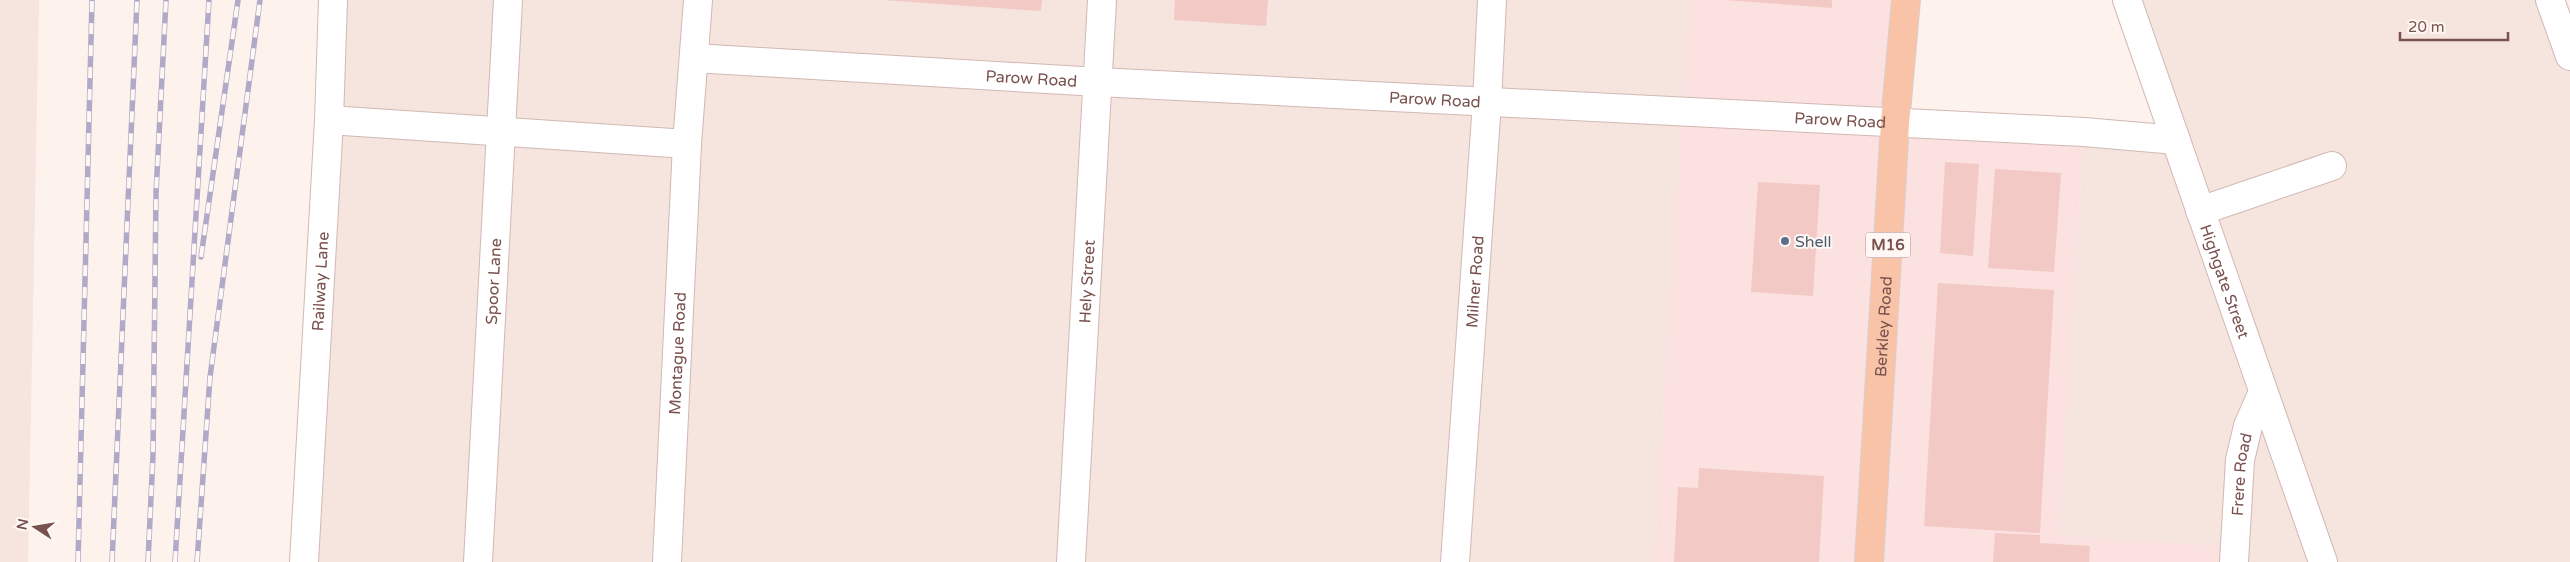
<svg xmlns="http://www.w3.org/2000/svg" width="2570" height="562" font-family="'Varela Round',sans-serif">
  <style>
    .residential { fill: #f6e4de }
    .commercial { fill: #fce1e1 }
    .building { fill: #f2c9c4 }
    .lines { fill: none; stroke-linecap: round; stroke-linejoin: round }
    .minor-casing { stroke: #d2b8b4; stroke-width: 30 }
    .major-casing { stroke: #d9cecd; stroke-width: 30 }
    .minor { stroke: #fff; stroke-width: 28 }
    .major { stroke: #f9c3a7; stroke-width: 28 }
    .rail-casing { stroke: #b1a9c8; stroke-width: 5.5 }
    .rail { stroke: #fff7f3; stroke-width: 4; stroke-dasharray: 11; stroke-linecap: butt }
    .service-dot { fill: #5c6f8a; stroke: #fff7f3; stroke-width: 2 }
    .labels { text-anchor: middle; stroke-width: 4; stroke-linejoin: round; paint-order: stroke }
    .shield { fill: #fff7f3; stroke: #a18380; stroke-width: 1 }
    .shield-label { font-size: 15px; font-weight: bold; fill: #79514e }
    .street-label { font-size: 16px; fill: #79514e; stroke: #fff7f3 }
    .service-label { font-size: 16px; fill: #4e5e75; stroke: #fff7f3; text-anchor: start }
  </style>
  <rect width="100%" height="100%" fill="#fdf2ec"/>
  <g class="residential">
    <path d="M 0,0 L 39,0 L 28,562 L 0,562 Z"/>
    <path d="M 342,0 L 1689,0 L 1654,562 L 304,562 Z"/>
    <path d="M 2127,0 L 2550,0 L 2570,56 L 2570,562 L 2234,562 L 2059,536 L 2084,132 L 2175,140 Z"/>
  </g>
  <path class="commercial" d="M 1689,0 L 1906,0 L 1895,123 L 2084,132 L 2059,536 L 2235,547 L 2234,562 L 1654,562 Z"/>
  <g class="building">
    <path d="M 883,0 L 1042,0 L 1041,11 Z"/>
    <path d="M 1175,0 L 1268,0 L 1266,26 L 1174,20 Z"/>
    <path d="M 1725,0 L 1832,0 L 1832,8 Z"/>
    <path d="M 1945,162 L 1979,164 L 1973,256 L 1940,253 Z"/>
    <path d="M 1995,169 L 2061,173 L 2054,272 L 1988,268 Z"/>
    <path d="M 1758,182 L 1820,185 L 1813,296 L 1751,292 Z"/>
    <path d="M 1938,283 L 2054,290 L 2040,533 L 1924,526 Z"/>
    <path d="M 1699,468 L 1824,476 L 1819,562 L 1674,562 L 1678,487 L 1698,488 Z"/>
    <path d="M 1995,533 L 2040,535 L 2040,543 L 2090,546 L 2089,562 L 1993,562 Z"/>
  </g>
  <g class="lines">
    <defs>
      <g id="minor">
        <path id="s1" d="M 2127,0 L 2323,562"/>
        <path d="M 2550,0 L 2570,56"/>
        <path id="s2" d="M 694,58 L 1098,82 L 2084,132 L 2176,140"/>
        <path d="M 329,120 L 687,144"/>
        <path d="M 2200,211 L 2332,166"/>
        <path id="s3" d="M 304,562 L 329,120 L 333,0"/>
        <path id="s4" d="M 478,562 L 508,0"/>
        <path id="s5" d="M 667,562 L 687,144 L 698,0"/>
        <path id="s6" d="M 1071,562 L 1102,0"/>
        <path id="s7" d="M 1455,562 L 1487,102 L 1492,0"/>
        <path id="s8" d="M 2234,562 L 2240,460 L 2248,426 L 2263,392"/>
      </g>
      <g id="major">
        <path id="s9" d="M 1869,562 L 1895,123 L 1906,0"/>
      </g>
    </defs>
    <use href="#minor" class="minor-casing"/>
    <use href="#major" class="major-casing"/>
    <use href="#minor" class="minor"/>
    <use href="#major" class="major"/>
    <defs>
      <g id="rail">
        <path d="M 201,257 L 238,0"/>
        <path d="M 78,562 L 92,0"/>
        <path d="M 112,562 L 137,0"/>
        <path d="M 148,562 L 153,455 L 156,193 L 166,0"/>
        <path d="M 175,562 L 209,0"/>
        <path d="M 197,562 L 210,377 L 260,0"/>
      </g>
    </defs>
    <use href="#rail" class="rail-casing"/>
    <use href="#rail" class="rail"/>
  </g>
  <circle class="service-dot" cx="1785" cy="241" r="5"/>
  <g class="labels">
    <rect class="shield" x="1865.5" y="232.5" width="45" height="25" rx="4"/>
    <g class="shield-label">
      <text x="1888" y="250">M16</text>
    </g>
    <g class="street-label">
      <text dy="6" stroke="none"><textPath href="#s2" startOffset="338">Parow Road</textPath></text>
      <text dy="6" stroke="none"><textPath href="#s2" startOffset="742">Parow Road</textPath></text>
      <text dy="6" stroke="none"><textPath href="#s2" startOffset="1148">Parow Road</textPath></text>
      <text dy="6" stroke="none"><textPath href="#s3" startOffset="281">Railway Lane</textPath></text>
      <text dy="6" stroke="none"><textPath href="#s4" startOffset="281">Spoor Lane</textPath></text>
      <text dy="6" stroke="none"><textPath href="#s6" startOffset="281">Hely Street</textPath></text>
      <text dy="6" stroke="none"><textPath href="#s7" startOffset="281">Milner Road</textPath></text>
      <text dy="6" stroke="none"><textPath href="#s1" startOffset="298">Highgate Street</textPath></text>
      <text dy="6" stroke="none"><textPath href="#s9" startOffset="236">Berkley Road</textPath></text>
      <text dy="6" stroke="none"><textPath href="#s5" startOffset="209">Montague Road</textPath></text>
      <text dy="6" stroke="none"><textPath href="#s8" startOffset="88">Frere Road</textPath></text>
    </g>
    <g class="service-label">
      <text x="1795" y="247">Shell</text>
    </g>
  </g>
  <g transform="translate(35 527) rotate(282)" stroke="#fff7f3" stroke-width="4" paint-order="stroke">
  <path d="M0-4L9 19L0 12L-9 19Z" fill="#79514e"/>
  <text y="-8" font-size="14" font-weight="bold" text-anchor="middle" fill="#79514e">N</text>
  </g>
  <path d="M2400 32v8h108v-8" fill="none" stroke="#79514e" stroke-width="2.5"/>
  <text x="2408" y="32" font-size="15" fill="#79514e" stroke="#fff7f3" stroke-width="4" paint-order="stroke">20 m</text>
</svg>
